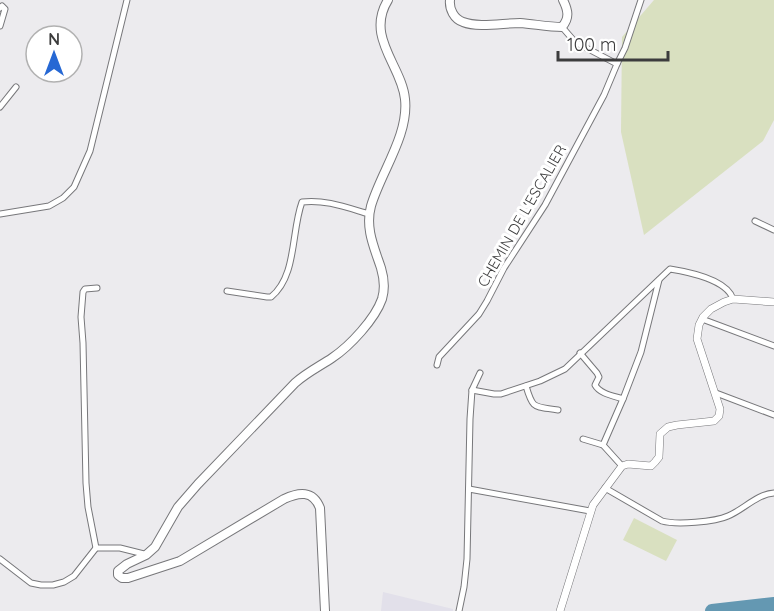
<svg xmlns="http://www.w3.org/2000/svg" width="774" height="611" font-family="Quicksand,sans-serif">
  <style>
    .built { fill: #e2e0ea }
    .green { fill: #d9e0c0 }
    .lines { fill: none; stroke-linecap: round; stroke-linejoin: round }
    .river { stroke: #6498b2; stroke-width: 14 }
    .minor-casing { stroke: #77777a; stroke-width: 7 }
    .tertiary-casing { stroke: #77777a; stroke-width: 8 }
    .secondary-casing { stroke: #77777a; stroke-width: 10 }
    .minor { stroke: #fff; stroke-width: 5 }
    .tertiary { stroke: #fff; stroke-width: 7 }
    .secondary { stroke: #fff; stroke-width: 8 }
    .labels { text-anchor: middle; stroke-width: 6; stroke-linejoin: round; paint-order: stroke }
    .street-label { font-size: 15px; fill: #3c3c3d; stroke: #fff }
  </style>
  <rect width="100%" height="100%" fill="#ecebee"/>
  <path class="built" d="M 383,592 L 453,609 L 453,611 L 381,611 Z"/>
  <g class="green">
    <path d="M 654,0 L 774,0 L 774,120 L 763,141 L 644,235 L 621,132 L 622,37 Z"/>
    <path d="M 634,518 L 677,540 L 666,561 L 623,540 Z"/>
  </g>
  <g class="lines">
    <path class="river" d="M 712,611 L 774,604"/>
    <defs>
      <g id="minor">
        <path d="M 0,8 L 2,6 L 5,9 L 0,26"/>
        <path d="M 617,64 L 625,48 L 641,0"/>
        <path d="M 0,107 L 16,87"/>
        <path d="M 0,214 L 49,206 L 63,198 L 74,187 L 90,151 L 127,0"/>
        <path d="M 755,221 L 774,230"/>
        <path d="M 227,291 L 267,297 L 271,297 C 297,276 291,232 302,202 C 325,199 348,208 369,214"/>
        <path d="M 702,319 L 774,346"/>
        <path d="M 580,353 L 597,373 L 599,377 L 595,385 C 600,394 614,396 623,399 L 641,352 L 659,280"/>
        <path d="M 437,365 L 439,357 L 479,314 L 487,301 L 504,268 L 545,205 L 604,95 L 617,64 L 575,42 L 562,27"/>
        <path d="M 526,386 C 533,410 534,406 558,410"/>
        <path d="M 472,390 L 494,394 L 501,394 L 540,381 L 565,369 L 670,269 C 689,272 727,280 733,299"/>
        <path d="M 716,393 L 774,415"/>
        <path d="M 583,439 L 603,445 L 622,466"/>
        <path d="M 603,445 L 623,399"/>
        <path d="M 605,488 L 662,521 C 676,525 715,522 728,516 C 743,510 757,494 774,493"/>
        <path d="M 469,489 L 590,511"/>
        <path d="M 96,548 L 88,507 L 86,483 L 83,343 L 81,317 L 83,292 L 85,289 L 97,288"/>
        <path d="M 0,559 L 31,583 L 41,585 L 53,585 L 64,582 L 74,576 L 96,548 L 120,548 L 144,554"/>
        <path d="M 459,611 L 464,587 L 467,559 L 470,419 L 472,390 L 480,373"/>
      </g>
      <path id="tertiary" d="M 560,611 L 593,505 L 622,466 L 628,464 L 651,466 L 655,462 L 659,457 L 660,434 L 668,427 L 677,425 L 714,421 L 719,416 L 720,409 L 697,339 L 699,325 L 703,317 L 711,309 L 724,302 L 733,299 L 774,302"/>
      <g id="secondary">
        <path d="M 450,0 C 449,9 454,19 463,22 C 478,28 503,23 520,23 C 534,24 548,27 562,27 C 570,18 568,10 563,0"/>
        <path d="M 325,611 L 320,508 C 313,490 299,492 284,499 L 180,561 L 128,578 L 122,578 L 118,575 L 118,571 L 127,564 L 146,555 L 155,547 L 178,507 L 198,484 L 295,383 C 306,373 320,366 332,358 C 350,346 375,319 382,299 C 385,289 384,278 381,268 C 374,247 365,228 371,206 C 381,172 409,135 405,99 C 402,66 365,37 388,0"/>
      </g>
    </defs>
    <use href="#minor" class="minor-casing"/>
    <use href="#tertiary" class="tertiary-casing"/>
    <use href="#secondary" class="secondary-casing"/>
    <use href="#minor" class="minor"/>
    <use href="#tertiary" class="tertiary"/>
    <use href="#secondary" class="secondary"/>
  </g>
  <g class="labels">
    <g class="street-label">
      <text transform="translate(522 216) rotate(-60)" y="5">CHEMIN DE L'ESCALIER</text>
    </g>
  </g>
  <g transform="translate(54 54)"><circle r="28" fill="#ffffff" stroke="#b1b1b1" stroke-width="1.5"/>
  <path d="M0-4.5L10 22L0 15L-10 22Z" fill="#2668d4"/>
  <text y="-9" font-size="16" font-weight="bold" text-anchor="middle" fill="#3c3c3d">N</text>
  </g>
  <path d="M558 51v9h110v-9" fill="none" stroke="#3c3c3d" stroke-width="3"/>
  <text x="567" y="51" font-size="18" fill="#3c3c3d" stroke="#ffffff" stroke-width="4.5" paint-order="stroke">100 m</text>
</svg>
